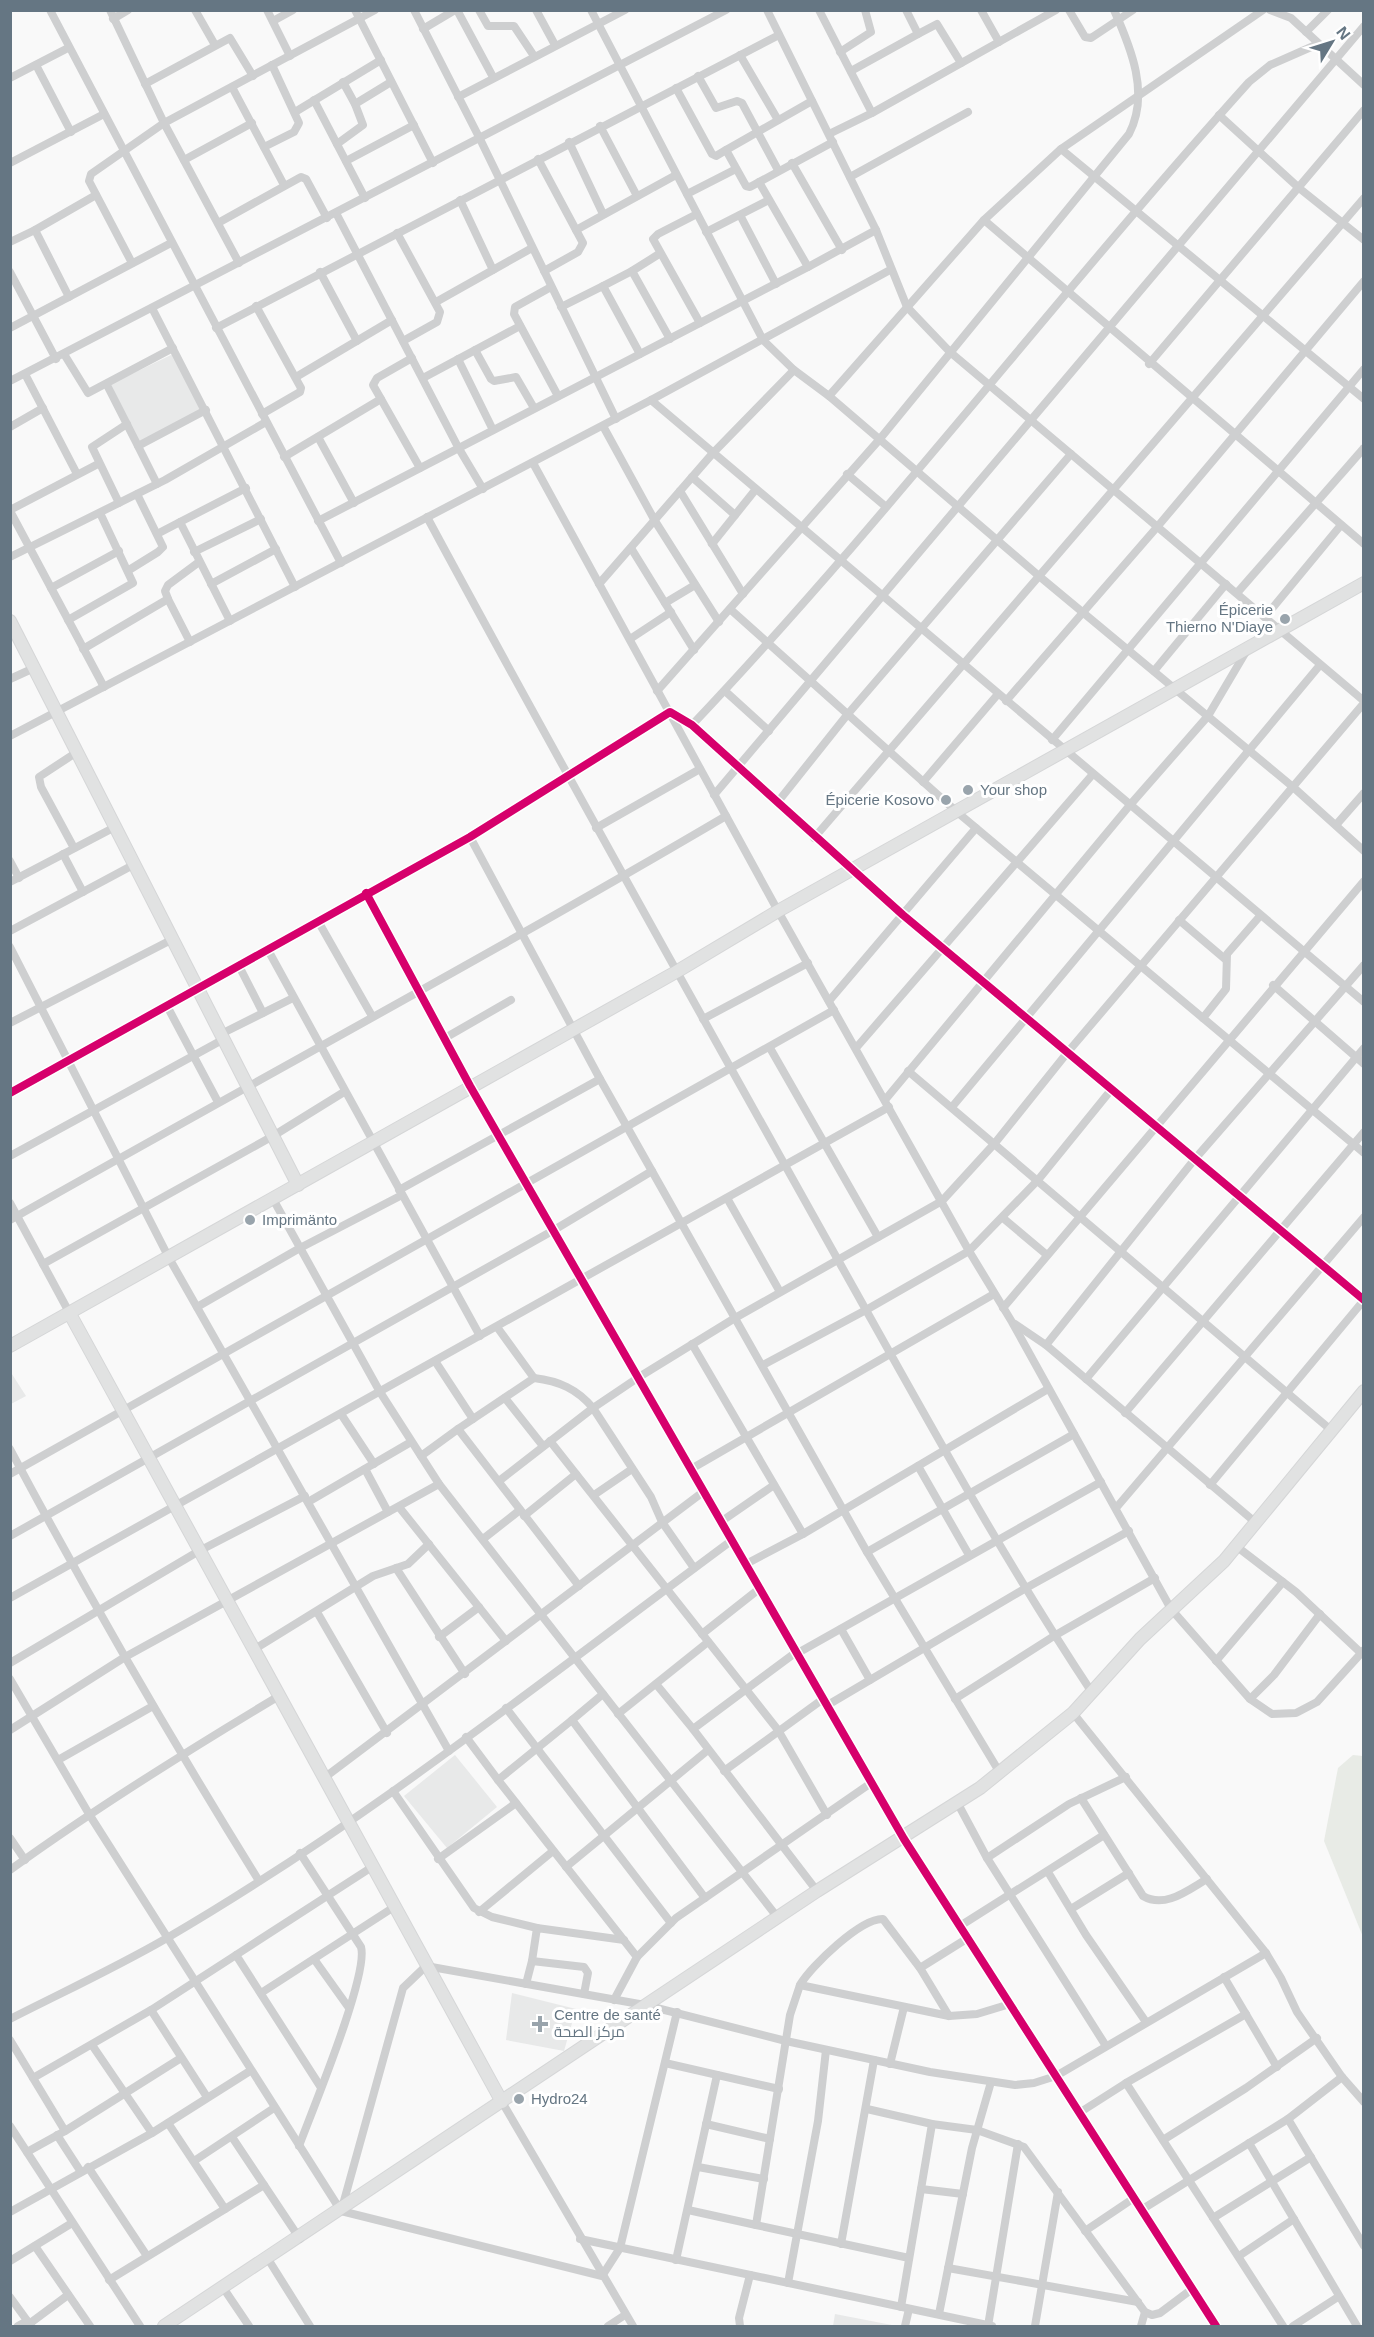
<svg xmlns="http://www.w3.org/2000/svg" width="1374" height="2337" font-family="Helvetica,Cairo,sans-serif">
  <style>
    .built { fill: #e8e9e9 }
    .green { fill: #e8ebe6 }
    .lines { fill: none; stroke-linecap: round; stroke-linejoin: round }
    .secondary-casing { stroke: #d5d6d7; stroke-width: 14 }
    .street { stroke: #cecfd0; stroke-width: 8 }
    .secondary { stroke: #e1e2e2; stroke-width: 12 }
    .cycleway-casing { stroke: #fff; stroke-width: 11 }
    .cycleway { stroke: #d6006c; stroke-width: 8 }
    .poi-dot { fill: #99a4ac; stroke: #fff; stroke-width: 2 }
    .labels { text-anchor: middle; stroke-width: 6; stroke-linejoin: round; paint-order: stroke }
    .poi-label { font-size: 15px; fill: #657683; stroke: #fff; text-anchor: start }
  </style>
  <rect width="100%" height="100%" fill="#f9f9f9"/>
  <g class="built">
    <path d="M 173,354 L 201,412 L 139,442 L 111,384 Z"/>
    <path d="M 10,1371 L 26,1396 L 11,1404 L 10,1404 Z"/>
    <path d="M 455,1755 L 497,1807 L 447,1848 L 404,1796 Z"/>
    <path d="M 512,1993 L 576,2009 L 564,2051 L 506,2040 Z"/>
    <path d="M 835,2314 L 897,2326 L 833,2326 Z"/>
  </g>
  <path class="green" d="M 1353,1755 L 1363,1756 L 1363,1937 L 1324,1841 L 1338,1768 Z"/>
  <g class="lines">
    <defs>
      <g id="secondary">
        <path d="M 10,621 L 298,1185"/>
        <path d="M 70,1314 L 502,2102"/>
        <path d="M 10,1346 L 676,972 L 778,911 L 1364,583"/>
        <path d="M 164,2326 L 817,1891 L 980,1788 L 1073,1713 L 1140,1639 L 1224,1561 L 1364,1391"/>
      </g>
    </defs>
    <use href="#secondary" class="secondary-casing"/>
    <g class="street">
      <path d="M 50,10 L 341,563"/>
      <path d="M 110,10 L 164,123 L 239,263"/>
      <path d="M 195,10 L 215,45"/>
      <path d="M 267,10 L 290,56"/>
      <path d="M 355,10 L 433,163"/>
      <path d="M 414,10 L 480,139 L 616,419"/>
      <path d="M 457,10 L 493,77"/>
      <path d="M 479,10 L 488,26 L 514,26 L 534,56"/>
      <path d="M 536,10 L 555,45"/>
      <path d="M 591,10 L 763,340 L 794,370 L 829,396 L 1039,576 L 1293,787 L 1364,851"/>
      <path d="M 767,10 L 876,230 L 907,307 L 950,352 L 1364,701"/>
      <path d="M 819,10 L 872,113"/>
      <path d="M 981,10 L 999,42"/>
      <path d="M 1069,10 L 1085,37 L 1091,38 L 1133,10"/>
      <path d="M 1263,10 L 1061,149 L 984,220 L 1364,544"/>
      <path d="M 1270,10 L 1291,18 L 1364,85"/>
      <path d="M 113,19 L 128,10"/>
      <path d="M 273,21 L 293,10"/>
      <path d="M 423,29 L 455,10"/>
      <path d="M 1306,32 L 1328,10"/>
      <path d="M 918,34 L 937,24 L 961,63"/>
      <path d="M 840,52 L 871,32 L 865,10"/>
      <path d="M 740,55 L 778,120"/>
      <path d="M 36,65 L 71,132"/>
      <path d="M 851,71 L 918,34 L 906,10"/>
      <path d="M 698,76 L 716,108 L 737,101 L 742,103 L 778,170"/>
      <path d="M 10,78 L 68,48"/>
      <path d="M 145,84 L 230,38 L 253,76"/>
      <path d="M 232,87 L 284,185"/>
      <path d="M 676,88 L 712,154 L 716,156 L 726,150 L 746,186 L 750,187 L 833,142"/>
      <path d="M 458,97 L 625,10"/>
      <path d="M 314,100 L 365,198"/>
      <path d="M 355,104 L 391,82"/>
      <path d="M 295,112 L 381,60"/>
      <path d="M 1219,115 L 1299,188 L 1364,240"/>
      <path d="M 600,126 L 637,196"/>
      <path d="M 829,134 L 872,113 L 1056,10"/>
      <path d="M 569,142 L 603,214"/>
      <path d="M 337,144 L 363,125 L 355,104 L 343,82"/>
      <path d="M 264,147 L 294,132 L 299,123 L 272,65"/>
      <path d="M 1061,149 L 1364,399"/>
      <path d="M 726,150 L 812,101"/>
      <path d="M 538,159 L 583,243 L 578,252 L 544,271"/>
      <path d="M 184,160 L 252,123"/>
      <path d="M 346,161 L 414,125"/>
      <path d="M 10,163 L 104,114"/>
      <path d="M 792,163 L 842,250"/>
      <path d="M 850,177 L 968,112"/>
      <path d="M 759,182 L 808,267 L 876,230"/>
      <path d="M 687,194 L 736,169"/>
      <path d="M 460,200 L 493,270"/>
      <path d="M 336,213 L 458,447 L 483,489"/>
      <path d="M 697,214 L 658,234 L 653,239 L 700,323"/>
      <path d="M 740,215 L 776,284"/>
      <path d="M 218,223 L 301,177 L 306,179 L 327,218"/>
      <path d="M 35,230 L 96,195"/>
      <path d="M 576,230 L 676,175"/>
      <path d="M 706,232 L 769,200"/>
      <path d="M 397,233 L 440,312 L 437,322 L 403,341"/>
      <path d="M 10,242 L 35,230 L 69,297"/>
      <path d="M 132,263 L 89,181 L 91,174 L 164,123 L 375,10"/>
      <path d="M 632,271 L 659,254"/>
      <path d="M 10,272 L 56,359"/>
      <path d="M 320,272 L 357,341"/>
      <path d="M 603,286 L 632,271 L 670,339"/>
      <path d="M 551,287 L 515,307 L 514,314 L 558,396"/>
      <path d="M 436,302 L 532,248"/>
      <path d="M 256,306 L 301,388 L 300,392 L 262,414"/>
      <path d="M 561,307 L 603,286 L 640,354"/>
      <path d="M 152,308 L 295,587"/>
      <path d="M 10,328 L 171,243"/>
      <path d="M 216,328 L 779,35"/>
      <path d="M 475,350 L 491,379 L 494,381 L 516,377 L 534,408"/>
      <path d="M 64,354 L 88,393 L 173,348"/>
      <path d="M 412,358 L 377,378 L 373,385 L 420,468"/>
      <path d="M 458,359 L 493,430"/>
      <path d="M 1149,364 L 1364,110"/>
      <path d="M 25,374 L 77,474"/>
      <path d="M 296,377 L 392,320"/>
      <path d="M 423,378 L 520,326"/>
      <path d="M 10,381 L 726,10"/>
      <path d="M 107,385 L 138,446"/>
      <path d="M 829,396 L 984,220"/>
      <path d="M 651,400 L 1364,1002"/>
      <path d="M 603,426 L 655,521 L 719,622"/>
      <path d="M 10,427 L 43,408"/>
      <path d="M 318,437 L 354,503"/>
      <path d="M 284,457 L 381,399"/>
      <path d="M 533,463 L 778,911 L 969,1251 L 1012,1322 L 1171,1609 L 1250,1699 L 1272,1714 L 1296,1713 L 1317,1702 L 1364,1650"/>
      <path d="M 847,474 L 885,506"/>
      <path d="M 692,477 L 735,515"/>
      <path d="M 157,484 L 138,446 L 206,410"/>
      <path d="M 680,491 L 743,594"/>
      <path d="M 119,503 L 92,447 L 127,424"/>
      <path d="M 10,510 L 98,464"/>
      <path d="M 10,511 L 104,687"/>
      <path d="M 427,517 C 561,766 700,1013 838,1260 C 920,1406 1000,1554 1093,1694"/>
      <path d="M 318,521 L 808,267"/>
      <path d="M 157,534 L 180,522"/>
      <path d="M 712,544 L 756,489"/>
      <path d="M 631,548 L 694,650"/>
      <path d="M 194,552 L 261,519"/>
      <path d="M 10,557 L 165,480 L 266,422"/>
      <path d="M 129,570 L 158,552 L 163,547 L 137,494"/>
      <path d="M 211,584 L 276,549"/>
      <path d="M 599,584 L 713,453 L 794,370"/>
      <path d="M 51,588 L 119,551"/>
      <path d="M 1237,593 L 1364,448"/>
      <path d="M 168,599 L 165,591 L 168,585 L 199,562"/>
      <path d="M 665,603 L 695,585"/>
      <path d="M 730,609 L 957,812 L 1364,1153"/>
      <path d="M 1265,617 L 1341,525"/>
      <path d="M 68,620 L 133,583 L 100,513"/>
      <path d="M 230,621 L 180,522 L 246,488"/>
      <path d="M 630,639 L 671,612"/>
      <path d="M 83,649 L 168,599 L 190,642"/>
      <path d="M 1154,671 L 1226,584"/>
      <path d="M 10,679 L 34,668"/>
      <path d="M 657,691 L 879,440 L 1129,134 C 1150,94 1131,48 1114,10"/>
      <path d="M 725,691 L 769,731"/>
      <path d="M 1006,701 L 1158,526 L 1364,281"/>
      <path d="M 692,725 C 887,519 1059,293 1249,82 L 1270,65 L 1318,44"/>
      <path d="M 10,736 L 651,400 L 890,270"/>
      <path d="M 1052,740 L 1364,369"/>
      <path d="M 923,782 L 998,694"/>
      <path d="M 714,795 L 1364,26"/>
      <path d="M 777,803 L 847,715 L 1071,454"/>
      <path d="M 1336,825 L 1364,793"/>
      <path d="M 596,828 L 700,769"/>
      <path d="M 470,837 L 600,1079 L 867,1552 L 1000,1773"/>
      <path d="M 814,838 L 1364,198"/>
      <path d="M 74,848 L 41,787 L 39,777 L 77,752"/>
      <path d="M 63,854 L 83,892"/>
      <path d="M 10,861 L 19,878"/>
      <path d="M 10,882 L 115,827"/>
      <path d="M 366,893 L 470,1086 L 904,1839 L 1216,2326"/>
      <path d="M 1179,920 L 1225,959"/>
      <path d="M 318,921 L 372,1016"/>
      <path d="M 10,931 L 135,864"/>
      <path d="M 10,947 L 169,1258 L 449,1751"/>
      <path d="M 268,950 L 480,1336"/>
      <path d="M 239,966 L 263,1013"/>
      <path d="M 1273,985 L 1364,1064"/>
      <path d="M 829,1001 L 976,828"/>
      <path d="M 167,1006 L 218,1102"/>
      <path d="M 1203,1018 L 1226,989 L 1227,954 L 1260,916"/>
      <path d="M 703,1019 L 808,963"/>
      <path d="M 10,1023 L 173,939"/>
      <path d="M 221,1034 L 293,998"/>
      <path d="M 445,1038 L 511,1000"/>
      <path d="M 770,1048 L 878,1237"/>
      <path d="M 856,1048 L 1093,774"/>
      <path d="M 908,1071 L 1331,1430"/>
      <path d="M 10,1093 L 470,837 L 670,712 L 692,725 L 903,915 L 1364,1300"/>
      <path d="M 885,1100 L 1130,805 L 1208,716 L 1247,650"/>
      <path d="M 952,1107 L 1320,665"/>
      <path d="M 10,1156 L 224,1039"/>
      <path d="M 399,1190 L 600,1079"/>
      <path d="M 727,1198 L 780,1292"/>
      <path d="M 273,1199 L 380,1392 L 439,1484 L 778,1918"/>
      <path d="M 10,1203 L 70,1314"/>
      <path d="M 1003,1218 L 1047,1255"/>
      <path d="M 10,1220 C 248,1085 490,955 726,816"/>
      <path d="M 43,1264 L 273,1136 L 344,1092"/>
      <path d="M 197,1307 L 300,1248 L 402,1195"/>
      <path d="M 1003,1308 L 1364,881"/>
      <path d="M 1015,1324 L 1046,1345 L 1255,1522"/>
      <path d="M 497,1327 L 534,1378 L 458,1429 L 579,1586"/>
      <path d="M 692,1344 L 803,1534"/>
      <path d="M 1046,1345 L 1194,1160 L 1364,965"/>
      <path d="M 435,1361 L 473,1419"/>
      <path d="M 763,1365 L 866,1310 L 969,1251 L 1038,1180 L 1111,1090"/>
      <path d="M 534,1378 C 559,1381 577,1389 593,1408 L 651,1497 L 662,1522 L 694,1568"/>
      <path d="M 1086,1379 L 1364,1048"/>
      <path d="M 505,1398 L 543,1446"/>
      <path d="M 1125,1413 L 1364,1132"/>
      <path d="M 341,1414 L 374,1464"/>
      <path d="M 550,1441 L 778,1730 L 827,1815"/>
      <path d="M 10,1449 C 88,1596 171,1739 259,1881"/>
      <path d="M 421,1456 L 458,1429"/>
      <path d="M 918,1466 L 969,1555"/>
      <path d="M 365,1469 L 388,1512"/>
      <path d="M 691,1469 L 994,1294"/>
      <path d="M 10,1474 L 834,1010"/>
      <path d="M 499,1481 L 593,1408 L 639,1377 L 735,1318 L 942,1201 L 995,1143 L 1067,1053 L 1364,703"/>
      <path d="M 1210,1485 L 1364,1300"/>
      <path d="M 594,1495 L 632,1469"/>
      <path d="M 308,1502 L 411,1442"/>
      <path d="M 399,1507 L 506,1641"/>
      <path d="M 1116,1508 L 1364,1217"/>
      <path d="M 524,1516 L 576,1474"/>
      <path d="M 722,1521 L 774,1485"/>
      <path d="M 10,1536 L 554,1230 L 652,1171"/>
      <path d="M 483,1539 L 520,1510"/>
      <path d="M 1236,1546 L 1296,1592 L 1361,1653"/>
      <path d="M 867,1552 L 1074,1434"/>
      <path d="M 746,1564 L 803,1534 L 1048,1389"/>
      <path d="M 396,1568 L 465,1674"/>
      <path d="M 10,1598 L 889,1107"/>
      <path d="M 317,1612 L 387,1733"/>
      <path d="M 841,1629 L 870,1680"/>
      <path d="M 702,1634 L 759,1589"/>
      <path d="M 439,1637 L 479,1607"/>
      <path d="M 253,1650 L 373,1576 L 408,1564 L 429,1544"/>
      <path d="M 795,1653 L 693,1729 L 817,1891"/>
      <path d="M 796,1654 L 1101,1482"/>
      <path d="M 1216,1661 L 1283,1582"/>
      <path d="M 10,1663 L 199,1551 L 305,1496"/>
      <path d="M 10,1679 L 89,1814 L 341,2211 L 602,2276 L 620,2248 L 677,2012"/>
      <path d="M 656,1684 L 693,1729"/>
      <path d="M 603,1694 L 572,1720 L 705,1898"/>
      <path d="M 955,1699 L 1054,1636 L 1155,1578"/>
      <path d="M 1250,1699 L 1274,1675 L 1320,1614"/>
      <path d="M 826,1706 L 1026,1588 L 1129,1531"/>
      <path d="M 506,1708 L 671,1923"/>
      <path d="M 1073,1713 L 1266,1953 L 1281,1978 L 1297,2012 L 1342,2077 L 1364,2102"/>
      <path d="M 618,1714 L 708,1642"/>
      <path d="M 572,1720 L 498,1780 L 637,1957"/>
      <path d="M 10,1730 L 125,1657 L 439,1484"/>
      <path d="M 466,1737 L 498,1780"/>
      <path d="M 58,1760 L 153,1706"/>
      <path d="M 724,1771 L 823,1699"/>
      <path d="M 324,1778 L 703,1492"/>
      <path d="M 393,1791 L 474,1908 L 492,1917 L 537,1928"/>
      <path d="M 1081,1798 L 1143,1896 C 1165,1909 1188,1890 1207,1879"/>
      <path d="M 957,1802 L 987,1858 L 1106,2046"/>
      <path d="M 10,1838 L 25,1860"/>
      <path d="M 987,1858 L 1069,1804 L 1126,1777"/>
      <path d="M 438,1859 L 516,1803"/>
      <path d="M 566,1867 L 708,1750"/>
      <path d="M 10,1870 C 97,1807 187,1751 279,1696"/>
      <path d="M 1048,1872 L 1086,1935 L 1146,2022"/>
      <path d="M 1071,1909 L 1129,1873"/>
      <path d="M 479,1912 L 553,1851"/>
      <path d="M 960,1926 L 1104,1835"/>
      <path d="M 314,1959 L 349,2008"/>
      <path d="M 532,1961 L 537,1928 L 624,1940"/>
      <path d="M 920,1968 L 968,1938"/>
      <path d="M 1224,1977 L 1277,2067"/>
      <path d="M 526,1984 L 532,1961 L 584,1967 L 588,1973 L 584,1994"/>
      <path d="M 800,1985 C 811,1966 861,1918 883,1919 L 920,1968 L 949,2016"/>
      <path d="M 261,1993 L 394,1907"/>
      <path d="M 614,2000 L 637,1957 L 676,1918 L 871,1783"/>
      <path d="M 151,2010 L 207,2097"/>
      <path d="M 10,2019 C 63,1992 117,1967 167,1938 C 366,1822 547,1677 731,1541"/>
      <path d="M 10,2040 L 33,2078"/>
      <path d="M 92,2045 L 152,2133"/>
      <path d="M 665,2063 L 779,2089"/>
      <path d="M 890,2064 L 904,2007"/>
      <path d="M 1126,2083 L 1246,2014"/>
      <path d="M 320,2086 L 236,1955 L 372,1867"/>
      <path d="M 502,2102 L 633,2326"/>
      <path d="M 867,2109 L 932,2124 L 977,2130 L 1024,2147 L 1145,2312 L 1152,2315 L 1160,2313 L 1192,2289"/>
      <path d="M 1079,2113 L 1126,2083 L 1283,2326"/>
      <path d="M 1288,2119 L 1364,2246"/>
      <path d="M 706,2124 L 770,2139"/>
      <path d="M 10,2126 L 140,2326"/>
      <path d="M 65,2131 L 181,2058"/>
      <path d="M 57,2135 L 81,2172"/>
      <path d="M 1163,2140 L 1246,2088 L 1317,2038"/>
      <path d="M 1249,2143 L 1357,2326"/>
      <path d="M 299,2146 C 312,2111 369,1974 361,1947 L 300,1853"/>
      <path d="M 27,2152 L 65,2131 L 33,2078 L 151,2010 L 236,1955"/>
      <path d="M 194,2161 L 274,2108"/>
      <path d="M 88,2167 L 147,2256"/>
      <path d="M 698,2167 L 764,2179"/>
      <path d="M 264,2185 L 300,2239"/>
      <path d="M 921,2189 L 963,2194"/>
      <path d="M 342,2208 L 403,1988 L 426,1966 L 645,2005 L 786,2041 L 930,2072 L 1015,2085 L 1034,2083 L 1056,2076 L 1266,1953"/>
      <path d="M 225,2209 L 264,2185 L 232,2137"/>
      <path d="M 688,2210 L 756,2225 L 790,2015 L 800,1985 L 949,2016 L 977,2014 L 1010,2004"/>
      <path d="M 1141,2210 L 1288,2119 L 1342,2077"/>
      <path d="M 10,2212 L 152,2133 L 250,2071"/>
      <path d="M 1213,2218 L 1311,2157"/>
      <path d="M 756,2225 L 909,2258"/>
      <path d="M 1085,2231 L 1134,2198"/>
      <path d="M 580,2239 L 992,2326"/>
      <path d="M 841,2244 L 874,2060"/>
      <path d="M 35,2246 L 90,2326"/>
      <path d="M 1239,2256 L 1294,2219"/>
      <path d="M 268,2259 L 310,2326"/>
      <path d="M 676,2260 L 717,2075"/>
      <path d="M 10,2261 L 72,2223"/>
      <path d="M 948,2268 L 1138,2302"/>
      <path d="M 109,2280 L 225,2209 L 168,2123"/>
      <path d="M 788,2283 L 818,2121 L 826,2050"/>
      <path d="M 224,2289 L 249,2326"/>
      <path d="M 10,2297 L 31,2326"/>
      <path d="M 901,2307 L 932,2124"/>
      <path d="M 939,2314 L 972,2148 L 991,2082"/>
      <path d="M 29,2324 L 68,2295"/>
      <path d="M 18,2326 L 27,2321"/>
      <path d="M 608,2326 L 625,2315"/>
      <path d="M 740,2326 L 739,2318 L 750,2275"/>
      <path d="M 905,2326 L 909,2309"/>
      <path d="M 988,2326 L 1018,2144"/>
      <path d="M 1035,2326 L 1058,2192"/>
      <path d="M 1141,2326 L 1145,2312"/>
      <path d="M 1293,2326 L 1338,2297"/>
    </g>
    <use href="#secondary" class="secondary"/>
    <defs>
      <g id="cycleway">
        <path d="M 366,893 L 470,1086 L 904,1839 L 1216,2326"/>
        <path d="M 10,1093 L 470,837 L 670,712 L 692,725 L 903,915 L 1364,1300"/>
      </g>
    </defs>
    <use href="#cycleway" class="cycleway-casing"/>
    <use href="#cycleway" class="cycleway"/>
  </g>
  <g class="poi-dot">
    <circle cx="1285" cy="619" r="6"/>
    <circle cx="968" cy="790" r="6"/>
    <circle cx="946" cy="800" r="6"/>
    <circle cx="250" cy="1220" r="6"/>
    <path d="M537 2015h6v6h6v6h-6v6h-6v-6h-6v-6h6z"/>
    <circle cx="519" cy="2099" r="6"/>
  </g>
  <g class="labels">
    <g class="poi-label">
      <text x="1273" y="615" text-anchor="end">Épicerie<tspan x="1273" dy="17">Thierno N'Diaye</tspan></text>
      <text x="980" y="795">Your shop</text>
      <text x="934" y="805" text-anchor="end">Épicerie Kosovo</text>
      <text x="262" y="1225">Imprimänto</text>
      <text x="554" y="2020">Centre de santé<tspan x="554" dy="17">مركز الصحة</tspan></text>
      <text x="531" y="2104">Hydro24</text>
    </g>
  </g>
  <rect width="1374" height="2337" fill="none" stroke="#657683" stroke-width="24"/>
  <g transform="translate(1332 42) rotate(52)" stroke="#ffffff" stroke-width="4.5" paint-order="stroke">
  <path d="M0-4.5L10 22L0 15L-10 22Z" fill="#657683"/>
  <text y="-9" font-size="16" font-weight="bold" text-anchor="middle" fill="#657683">N</text>
  </g>
</svg>
